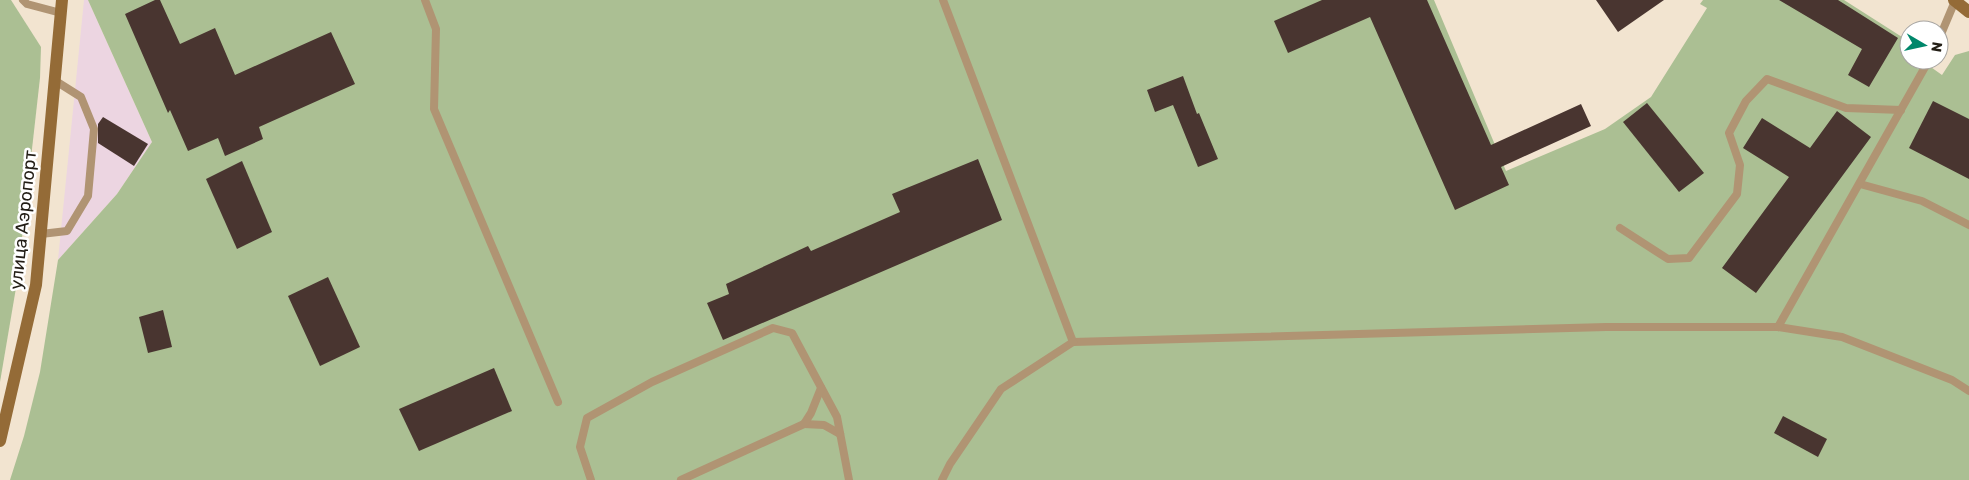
<svg xmlns="http://www.w3.org/2000/svg" width="1969" height="480" font-family="Rubik,sans-serif">
  <style>
    .commercial { fill: #ecd5e1 }
    .green { fill: #abbf93 }
    .building { fill: #493530 }
    .lines { fill: none; stroke-linecap: round; stroke-linejoin: round }
    .lane { stroke: #b09473; stroke-width: 8 }
    .secondary { stroke: #946b37; stroke-width: 12 }
    .labels { text-anchor: middle; stroke-width: 5; stroke-linejoin: round; paint-order: stroke }
    .street-label { font-size: 18px; fill: #231e16; stroke: #fff }
  </style>
  <rect width="100%" height="100%" fill="#f2e4d0"/>
  <path class="commercial" d="M 84,0 L 88,0 L 152,142 L 117,194 L 58,260 Z"/>
  <g class="green">
    <path d="M 0,0 L 11,0 L 41,47 L 40,78 L 17,282 L 0,382 Z"/>
    <path d="M 88,0 L 1434,0 L 1506,171 L 1605,129 L 1651,97 L 1707,8 L 1700,4 L 1703,0 L 1844,0 L 1902,37 L 1909,46 L 1909,60 L 1921,60 L 1942,75 L 1955,55 L 1969,51 L 1969,480 L 10,480 L 24,436 L 40,372 L 58,260 L 117,194 L 152,142 Z"/>
  </g>
  <g class="building">
    <path d="M 155,0 L 160,0 L 180,44 L 215,28 L 235,75 L 331,32 L 355,84 L 259,127 L 263,139 L 225,156 L 218,138 L 188,151 L 170,110 L 168,113 L 125,14 Z"/>
    <path d="M 1322,0 L 1427,0 L 1491,145 L 1581,104 L 1591,126 L 1501,167 L 1509,185 L 1455,210 L 1370,17 L 1288,53 L 1274,21 Z"/>
    <path d="M 1596,0 L 1664,0 L 1618,32 Z"/>
    <path d="M 1779,0 L 1838,0 L 1898,38 L 1869,87 L 1848,75 L 1862,49 Z"/>
    <path d="M 1183,76 L 1197,114 L 1199,113 L 1218,159 L 1198,167 L 1173,105 L 1155,112 L 1147,90 Z"/>
    <path d="M 1933,101 L 1969,119 L 1969,179 L 1909,148 Z"/>
    <path d="M 1647,103 L 1704,173 L 1679,192 L 1623,122 Z"/>
    <path d="M 1837,111 L 1871,137 L 1756,293 L 1722,268 L 1789,177 L 1743,148 L 1762,118 L 1810,148 Z"/>
    <path d="M 103,117 L 148,144 L 134,166 L 98,143 L 98,124 Z"/>
    <path d="M 978,159 L 1002,220 L 723,340 L 707,303 L 729,294 L 726,284 L 808,246 L 811,251 L 900,212 L 892,194 Z"/>
    <path d="M 242,161 L 272,232 L 237,249 L 206,179 Z"/>
    <path d="M 328,277 L 360,347 L 320,366 L 288,296 Z"/>
    <path d="M 163,310 L 172,347 L 148,353 L 139,317 Z"/>
    <path d="M 494,368 L 512,411 L 419,451 L 399,409 Z"/>
    <path d="M 1783,416 L 1827,439 L 1818,457 L 1774,433 Z"/>
  </g>
  <g class="lines">
    <g class="lane">
      <path d="M 23,0 L 27,4 L 61,13"/>
      <path d="M 425,0 L 436,29 L 434,109 L 558,402"/>
      <path d="M 943,0 L 1073,342 L 1606,327 L 1778,327 L 1842,337 L 1952,380 L 1969,391"/>
      <path d="M 1939,39 L 1955,1"/>
      <path d="M 1860,184 L 1922,201 L 1969,225"/>
      <path d="M 1620,228 L 1668,259 L 1689,258 L 1737,194 L 1740,165 L 1729,133 L 1746,101 L 1767,79 L 1846,108 L 1901,110"/>
      <path d="M 41,234 L 67,231 L 88,196 L 94,129 L 81,97 L 54,80"/>
      <path d="M 1778,327 L 1929,60"/>
      <path d="M 804,424 L 824,425 L 840,434"/>
      <path d="M 591,480 L 580,447 L 587,418 L 652,382 L 773,328 L 792,333 L 837,417 L 849,480"/>
      <path d="M 681,480 L 804,424 L 811,413 L 821,388"/>
      <path d="M 942,480 L 950,464 L 1001,389 L 1073,342"/>
    </g>
    <g class="secondary">
      <path d="M 1954,0 L 1969,12"/>
      <path d="M 0,441 L 36,285 L 62,0"/>
    </g>
  </g>
  <g class="labels">
    <g class="street-label">
      <text transform="translate(23 220) rotate(-84)" y="6">улица Аэропорт</text>
    </g>
  </g>
  <g transform="translate(1924 45) rotate(99)"><circle r="24" fill="#ffffff" stroke="#a7a5a2"/>
  <path d="M0-4L9 19L0 12L-9 19Z" fill="#00876b"/>
  <text y="-8" font-size="14" font-weight="bold" text-anchor="middle" fill="#231e16">N</text>
  </g>
</svg>
